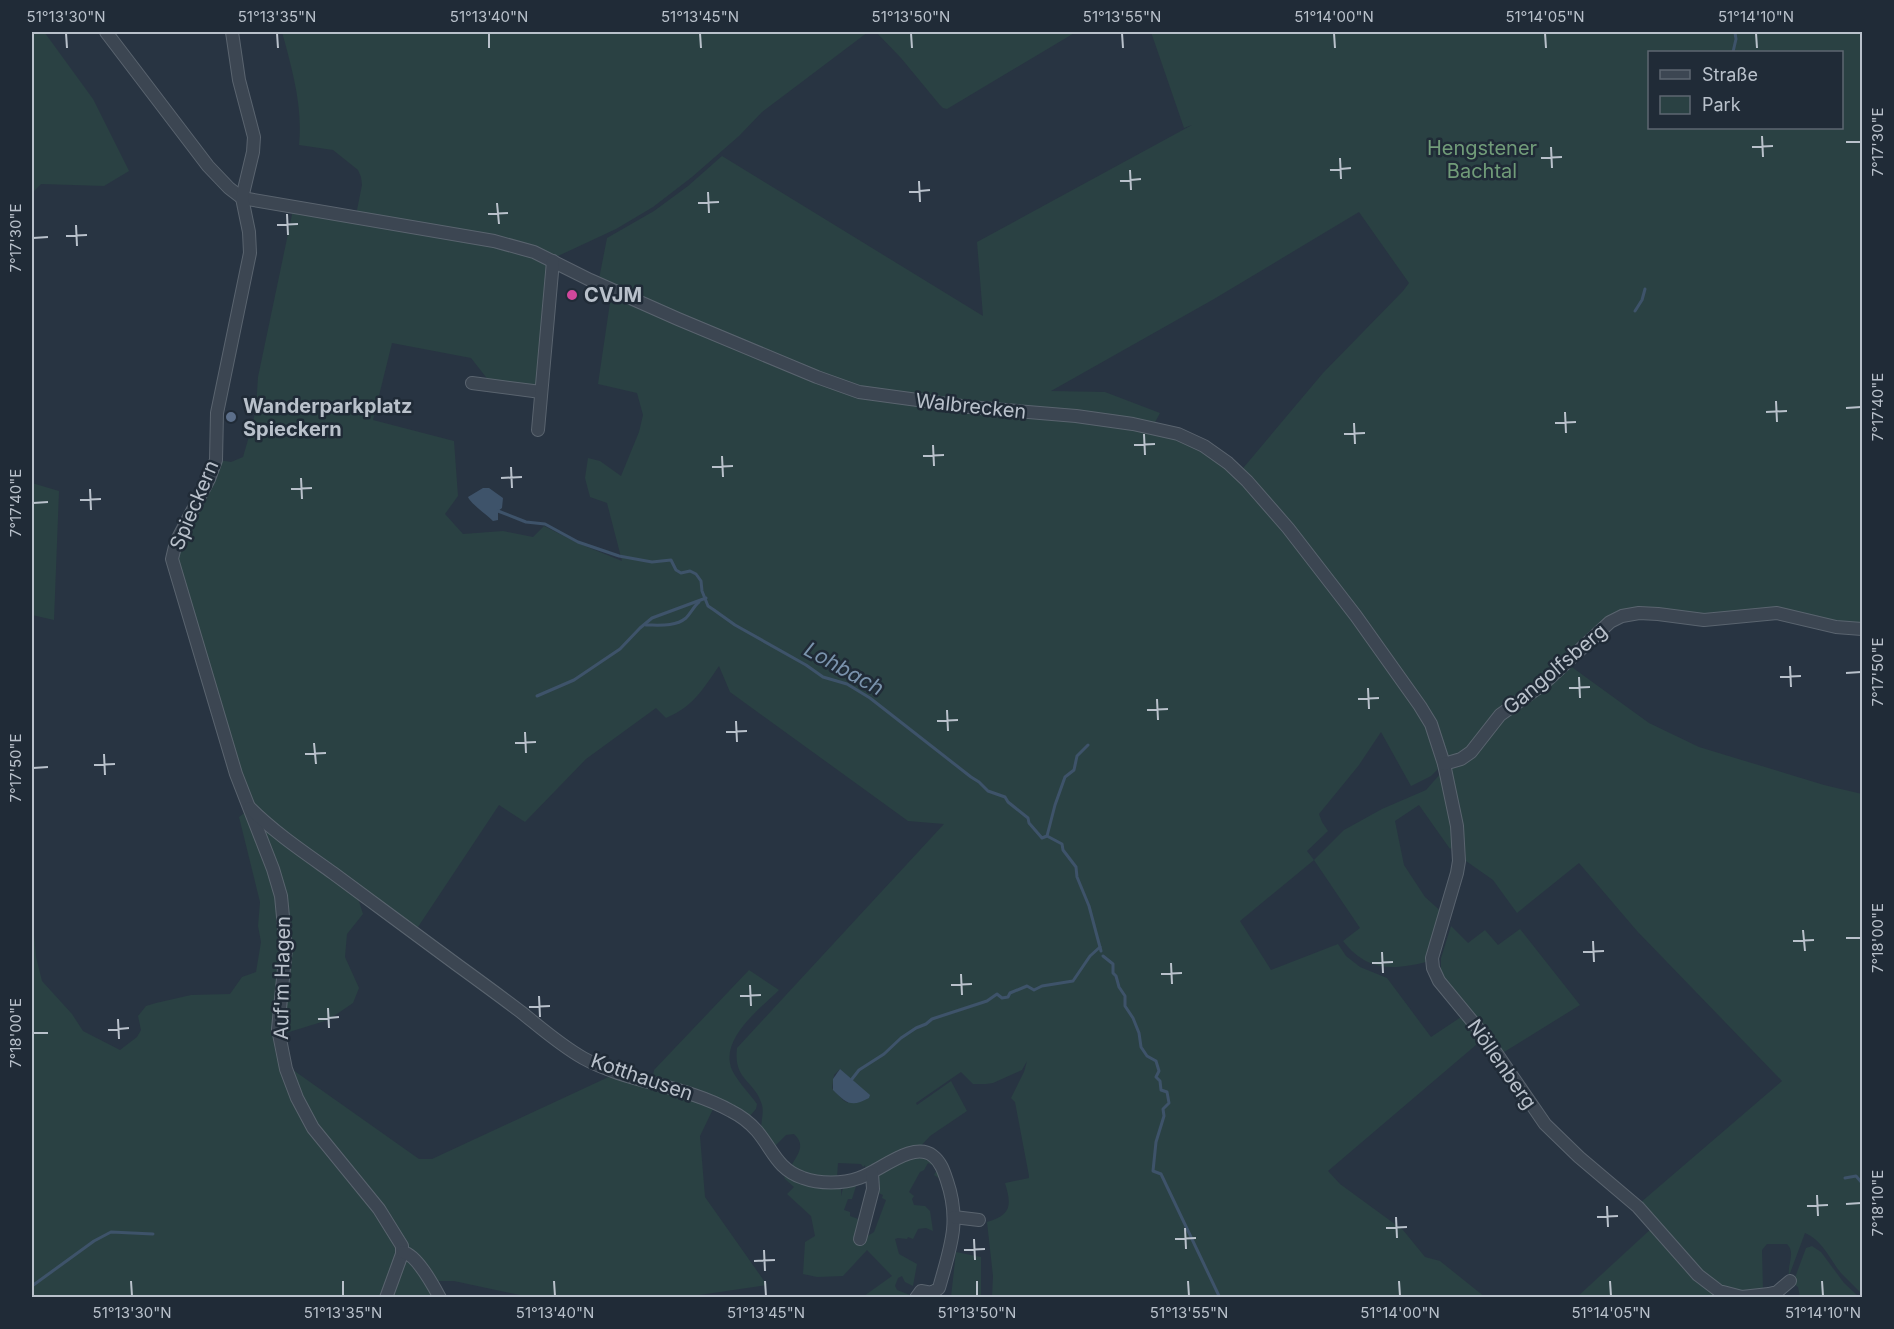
<svg xmlns="http://www.w3.org/2000/svg" width="1894" height="1329" font-family="Inter,sans-serif">
  <style>
    .green { fill: #2a4143; fill-rule: evenodd }
    .water { fill: #3e536a }
    .lines { fill: none; stroke-linecap: round; stroke-linejoin: round }
    .stream { stroke: #3e536a; stroke-width: 3 }
    .minor-casing { stroke: #5a646f; stroke-width: 14 }
    .minor { stroke: #3c4652; stroke-width: 12 }
    .ticks { fill: none; stroke: #b9c1cb; stroke-width: 2 }
    .hotel-dot { fill: #d1479c; stroke: #202b37; stroke-width: 2 }
    .service-dot { fill: #5c6f8a; stroke: #202b37; stroke-width: 2 }
    .labels { text-anchor: middle; stroke-width: 5; stroke-linejoin: round; paint-order: stroke }
    .park-label { font-size: 20px; fill: #719c79; stroke: #202b37 }
    .poi-label { font-size: 20px; font-weight: bold; fill: #b9c1cb; stroke: #202b37; text-anchor: start }
    .street-label { font-size: 20px; fill: #b9c1cb; stroke: #202b37 }
    .water-label { font-size: 21px; font-style: italic; fill: #7a93ad; stroke: #202b37 }
    .neatline { fill: none; stroke: #b9c1cb; stroke-width: 2 }
    .ticks-label { font-size: 15px; text-anchor: middle; fill: #b9c1cb }
  </style>
  <rect width="100%" height="100%" fill="#283442"/>
  <g class="green">
    <path d="M 32,32 L 46,32 L 45,33 L 93,99 L 129,171 L 104,186 L 41,184 L 32,193 Z"/>
    <path d="M 282,32 L 868,32 L 762,112 L 739,136 L 692,177 L 653,207 L 616,229 L 558,256 L 553,261 L 541,392 L 489,381 L 471,358 L 392,343 L 373,420 L 454,441 L 458,496 L 445,514 L 463,534 L 503,531 L 533,537 L 544,526 L 580,544 L 622,561 L 607,503 L 590,497 L 585,478 L 588,458 L 600,461 L 621,476 L 639,432 L 643,415 L 637,393 L 598,384 L 612,289 L 599,279 L 607,238 L 654,211 L 688,186 L 722,156 L 983,316 L 977,242 L 1192,125 L 1184,128 L 1151,32 L 1862,32 L 1862,631 L 1791,618 L 1641,616 L 1611,625 L 1569,665 L 1649,723 L 1699,747 L 1824,785 L 1862,794 L 1862,1294 C 1855,1287 1848,1280 1841,1273 C 1829,1258 1823,1241 1805,1233 L 1789,1276 C 1787,1264 1796,1253 1787,1244 L 1767,1244 L 1762,1250 L 1763,1290 L 1731,1292 L 1705,1278 L 1640,1203 L 1782,1081 L 1637,931 L 1579,863 L 1517,913 L 1493,880 L 1466,861 L 1464,838 L 1458,805 L 1443,764 L 1431,776 L 1411,786 L 1381,732 L 1359,765 L 1319,814 L 1322,822 L 1328,831 L 1307,851 L 1314,860 L 1344,830 L 1382,809 L 1426,790 L 1441,773 L 1459,841 L 1450,849 L 1419,805 L 1395,821 L 1404,865 L 1425,897 L 1445,915 L 1430,961 C 1395,970 1368,973 1343,941 L 1360,928 L 1314,860 L 1240,921 L 1271,970 L 1338,944 L 1346,956 L 1360,967 L 1387,978 L 1431,1037 L 1464,1015 L 1483,1039 L 1328,1171 L 1340,1184 L 1403,1230 L 1425,1257 L 1440,1261 L 1485,1297 L 992,1297 L 993,1276 L 987,1222 C 1011,1215 1012,1206 1005,1183 L 1029,1178 L 1029,1176 L 1015,1102 L 1011,1098 L 1024,1072 L 1027,1061 L 1022,1070 L 993,1083 L 986,1084 L 973,1084 L 961,1072 L 916,1103 L 917,1105 L 951,1081 L 967,1111 L 930,1136 L 919,1148 L 866,1171 L 865,1165 L 863,1167 L 861,1164 L 838,1163 L 837,1177 C 820,1178 805,1176 791,1166 C 798,1154 806,1145 794,1134 L 786,1135 L 775,1146 L 761,1129 C 761,1122 764,1112 762,1105 C 755,1080 733,1081 737,1048 L 944,824 L 908,821 L 730,692 L 719,666 C 703,689 693,707 666,718 L 656,708 L 586,759 L 525,822 L 499,805 L 414,933 L 276,828 L 250,800 L 176,559 L 180,542 L 218,460 L 231,462 L 243,457 L 252,426 L 256,408 L 258,377 L 293,210 L 355,220 L 362,185 L 361,177 L 358,170 L 333,150 L 299,145 C 303,106 292,69 282,32 ZM 1650,52 L 1842,52 L 1842,128 L 1650,128 ZM 1359,212 L 1409,283 L 1403,291 L 1323,373 L 1239,473 L 1194,445 L 1151,430 L 1160,413 L 1105,392 L 1051,391 L 1214,299 ZM 840,1069 L 848,1103 L 843,1100 L 832,1088 L 834,1075 Z"/>
    <path d="M 876,32 L 1076,32 L 947,109 L 943,108 L 939,104 L 901,58 Z"/>
    <path d="M 32,483 L 59,491 L 54,620 L 32,615 Z"/>
    <path d="M 247,811 L 358,898 L 363,914 L 347,934 L 345,957 L 359,988 L 353,1003 L 328,1020 L 273,1037 L 276,1054 L 293,1104 L 322,1150 L 378,1217 L 437,1297 L 390,1297 L 390,1295 L 380,1298 L 32,1297 L 32,927 L 34,934 L 36,957 L 42,981 L 72,1014 L 83,1031 L 120,1050 L 137,1037 L 141,1030 L 138,1016 L 146,1006 L 156,1003 L 191,995 L 230,994 L 242,977 L 256,972 L 261,942 L 258,926 L 260,902 L 239,817 Z"/>
    <path d="M 1451,926 L 1468,943 L 1485,930 L 1498,945 L 1520,929 L 1580,1005 L 1501,1054 L 1441,974 L 1441,958 Z"/>
    <path d="M 749,970 L 779,990 C 760,1009 719,1039 732,1070 C 738,1082 749,1093 757,1104 L 756,1109 L 749,1117 L 732,1105 L 722,1100 L 653,1077 L 654,1070 Z"/>
    <path d="M 286,1065 L 419,1159 L 432,1159 L 615,1074 L 714,1107 L 700,1136 L 705,1197 L 767,1285 L 679,1298 L 534,1298 L 454,1281 L 439,1281 L 434,1285 L 329,1148 Z"/>
    <path d="M 913,1154 C 932,1153 941,1165 945,1182 L 934,1175 L 938,1168 L 928,1163 L 924,1170 L 920,1172 L 909,1192 L 914,1196 L 912,1199 L 914,1205 L 925,1206 L 930,1211 L 933,1231 L 926,1228 L 918,1229 L 913,1239 L 908,1237 L 907,1239 L 898,1238 L 895,1239 L 899,1254 L 917,1264 L 913,1286 L 905,1282 L 902,1276 L 898,1278 L 895,1286 L 897,1290 L 910,1295 L 912,1292 L 913,1295 L 916,1296 L 865,1297 L 864,1296 L 892,1276 L 867,1250 L 843,1276 L 817,1277 L 803,1274 L 805,1242 L 815,1236 L 811,1216 L 787,1194 L 794,1187 L 785,1179 L 781,1167 C 800,1179 817,1185 839,1184 L 841,1187 L 841,1196 L 844,1184 L 857,1183 L 852,1199 L 848,1199 L 844,1210 L 850,1212 L 850,1216 L 861,1220 L 861,1228 L 855,1241 L 858,1242 L 874,1232 L 886,1200 L 882,1198 L 883,1195 L 876,1192 L 879,1171 L 887,1165 Z"/>
    <path d="M 1652,1228 L 1726,1298 L 1576,1298 Z"/>
    <path d="M 1812,1246 L 1821,1252 L 1844,1283 L 1859,1297 L 1800,1297 L 1798,1287 L 1793,1283 L 1806,1248 Z"/>
    <path d="M 956,1252 L 981,1257 L 981,1297 L 951,1297 Z"/>
  </g>
  <g class="water">
    <path d="M 483,488 L 489,488 L 503,498 L 502,508 L 498,511 L 498,520 L 493,521 C 486,514 471,504 468,497 Z"/>
    <path d="M 840,1069 L 870,1095 L 869,1098 C 851,1108 846,1103 833,1090 L 833,1079 Z"/>
  </g>
  <g class="lines">
    <g class="stream">
      <path d="M 1733,52 L 1736,39 L 1735,33 L 1739,32"/>
      <path d="M 1635,311 L 1642,300 L 1645,289"/>
      <path d="M 498,511 L 526,522 L 545,524 L 578,542 L 619,556 L 652,562 L 671,560 L 676,570 L 681,573 L 690,571 L 696,574 L 701,581 L 702,591 L 708,606 L 714,610 L 735,625 L 806,665 L 823,677 L 847,684 L 870,698 L 971,777 L 979,782 L 988,791 L 1005,797 L 1008,802 L 1028,818 L 1029,823 L 1042,838 L 1047,836 L 1062,844 L 1063,850 L 1076,867 L 1077,877 L 1089,906 L 1101,951"/>
      <path d="M 646,625 C 659,625 675,627 686,618 C 691,613 694,606 699,602"/>
      <path d="M 537,696 L 574,680 L 620,649 L 640,628 L 652,618 L 706,598"/>
      <path d="M 1047,836 L 1055,805 L 1065,777 L 1074,770 L 1077,756 L 1088,745"/>
      <path d="M 1103,956 L 1113,964 L 1113,973 L 1116,976 L 1119,987 L 1125,996 L 1125,1006 L 1133,1018 L 1139,1033 L 1141,1047 L 1147,1056 L 1156,1061 L 1159,1071 L 1156,1077 L 1160,1081 L 1161,1090 L 1167,1092 L 1169,1103 L 1163,1109 L 1164,1116 L 1156,1142 L 1153,1171 L 1161,1174 L 1220,1298"/>
      <path d="M 852,1079 L 859,1070 L 884,1054 L 901,1038 L 916,1028 L 926,1024 L 932,1019 L 987,1001 L 997,994 L 1002,998 L 1008,997 L 1010,993 L 1027,986 L 1034,990 L 1042,986 L 1073,981 L 1090,956 L 1100,947"/>
      <path d="M 1845,1178 L 1856,1176 L 1862,1183"/>
      <path d="M 32,1286 L 94,1241 L 111,1232 L 153,1234"/>
    </g>
    <defs>
      <g id="minor">
        <path d="M 106,32 L 208,166 L 229,188 L 242,198 L 494,241 L 534,252 L 590,280 L 678,319 L 817,377 L 859,392 L 969,407 L 1076,416 L 1133,424 L 1178,434 L 1204,446 L 1228,463 L 1247,481 L 1288,528 L 1356,616 L 1420,706 L 1431,724 L 1444,764 L 1457,826 L 1459,861 L 1457,873 L 1432,958 L 1433,968 L 1439,981 L 1486,1038 L 1545,1124 L 1579,1157 L 1638,1207 L 1698,1275 L 1719,1291 L 1742,1297 L 1769,1294 L 1777,1292 L 1790,1281"/>
        <path d="M 232,32 L 239,80 L 254,137 L 253,152 L 242,198 L 249,232 L 250,253 L 217,413 L 216,460 L 209,479 L 176,542 L 172,559 L 236,774 L 273,869 L 281,896 L 286,948 L 278,1029 L 286,1069 L 297,1098 L 313,1128 L 379,1209 L 402,1246 L 402,1254 L 386,1298"/>
        <path d="M 472,383 L 541,392"/>
        <path d="M 538,430 L 553,261"/>
        <path d="M 1444,764 L 1461,759 L 1471,752 L 1500,715 L 1542,685 L 1610,622 L 1622,616 L 1639,613 L 1658,614 L 1704,620 L 1777,613 L 1836,627 L 1862,629"/>
        <path d="M 250,808 C 275,833 305,853 333,873 C 374,903 415,934 456,964 C 478,980 500,996 521,1012 C 541,1028 560,1045 583,1058 C 628,1083 685,1085 731,1111 C 741,1116 750,1123 757,1131 C 773,1150 777,1169 803,1178 C 819,1184 843,1184 859,1178 C 879,1172 913,1140 933,1156 C 941,1162 944,1172 947,1181 C 961,1222 950,1248 939,1288 L 932,1293 L 921,1291 L 916,1298"/>
        <path d="M 954,1217 L 979,1220"/>
        <path d="M 860,1239 L 873,1189 L 872,1173"/>
        <path d="M 403,1252 C 417,1255 433,1285 440,1298"/>
      </g>
    </defs>
    <use href="#minor" class="minor-casing"/>
    <use href="#minor" class="minor"/>
  </g>
  <path class="ticks" d="M 66,33 L 67,48M 277,33 L 278,48M 489,33 L 489,48M 700,33 L 701,48M 911,33 L 912,48M 1122,33 L 1123,48M 1334,33 L 1335,48M 1545,33 L 1546,48M 1756,33 L 1757,48M 1762,136 L 1763,157M 1846,142 L 1861,142M 1551,147 L 1552,168M 1752,147 L 1773,146M 1340,158 L 1341,179M 1541,158 L 1562,157M 1130,170 L 1131,190M 1330,170 L 1351,168M 919,181 L 920,202M 1120,181 L 1141,179M 708,192 L 709,213M 909,192 L 930,190M 497,203 L 499,224M 698,203 L 719,202M 287,214 L 288,235M 488,214 L 508,213M 76,225 L 77,246M 277,225 L 298,224M 66,236 L 87,235M 33,238 L 48,237M 1776,401 L 1777,422M 1846,408 L 1861,407M 1565,412 L 1566,433M 1766,412 L 1787,411M 1354,423 L 1355,444M 1555,423 L 1576,422M 1144,434 L 1145,455M 1344,434 L 1365,433M 933,445 L 934,466M 1134,445 L 1155,444M 722,456 L 723,477M 923,456 L 944,455M 511,467 L 512,488M 712,467 L 733,466M 301,478 L 302,499M 501,478 L 522,477M 90,489 L 91,510M 291,489 L 312,488M 80,500 L 101,499M 33,503 L 48,502M 1790,666 L 1791,687M 1846,673 L 1861,672M 1579,677 L 1580,698M 1780,677 L 1801,676M 1368,688 L 1369,709M 1569,688 L 1590,687M 1157,699 L 1158,720M 1358,699 L 1379,698M 947,710 L 948,731M 1147,710 L 1168,709M 736,721 L 737,742M 937,721 L 958,720M 525,732 L 526,753M 726,732 L 747,731M 314,743 L 316,764M 515,743 L 536,742M 104,754 L 105,775M 305,754 L 326,753M 94,765 L 115,764M 33,768 L 48,767M 1803,930 L 1805,951M 1846,938 L 1861,938M 1593,941 L 1594,962M 1793,941 L 1814,940M 1382,952 L 1383,973M 1583,952 L 1604,951M 1171,963 L 1172,984M 1372,963 L 1393,962M 961,974 L 962,995M 1161,974 L 1182,973M 750,985 L 751,1006M 951,985 L 972,984M 539,996 L 540,1017M 740,996 L 761,995M 529,1007 L 550,1006M 328,1008 L 329,1028M 118,1019 L 119,1039M 318,1019 L 339,1017M 108,1030 L 129,1028M 33,1033 L 48,1033M 1817,1195 L 1818,1216M 1846,1204 L 1861,1203M 1607,1206 L 1608,1227M 1807,1206 L 1828,1205M 1396,1217 L 1397,1238M 1597,1217 L 1618,1216M 1185,1228 L 1186,1249M 1386,1228 L 1407,1227M 974,1239 L 975,1260M 1175,1239 L 1196,1238M 764,1250 L 765,1271M 964,1250 L 985,1249M 754,1261 L 775,1260M 131,1281 L 132,1296M 343,1281 L 343,1296M 554,1281 L 555,1296M 765,1281 L 766,1296M 977,1281 L 977,1296M 1188,1281 L 1189,1296M 1399,1281 L 1400,1296M 1610,1281 L 1611,1296M 1822,1281 L 1823,1296"/>
  <circle class="hotel-dot" cx="572" cy="295" r="6"/>
  <circle class="service-dot" cx="231" cy="417" r="6"/>
  <g class="labels">
    <g class="park-label">
      <text x="1482" y="155">Hengstener<tspan x="1482" dy="23">Bachtal</tspan></text>
    </g>
    <g class="poi-label">
      <text x="584" y="302">CVJM</text>
      <text x="243" y="413">Wanderparkplatz<tspan x="243" dy="23">Spieckern</tspan></text>
    </g>
    <g class="street-label">
      <text transform="translate(971 406) rotate(6)" y="7">Walbrecken</text>
      <text transform="translate(194 505) rotate(-67)" y="7">Spieckern</text>
      <text transform="translate(1555 669) rotate(-40)" y="7">Gangolfsberg</text>
      <text transform="translate(282 978) rotate(-89)" y="7">Auf'm Hagen</text>
      <text transform="translate(1502 1064) rotate(55)" y="7">Nöllenberg</text>
      <text transform="translate(642 1077) rotate(19)" y="7">Kotthausen</text>
    </g>
    <g class="water-label">
      <text transform="translate(844 669) rotate(29)" y="7">Lohbach</text>
    </g>
  </g>
  <rect width="1894" height="1329" fill="none" stroke="#202b37" stroke-width="66"/>
  <rect x="1648" y="51" width="195" height="78" fill="#202b37" stroke="#5d6772" stroke-width="1.5"/>
  <rect x="1660" y="70" width="30" height="9" fill="#3c4652" stroke="#5d6772" stroke-width="1.5"/>
  <text x="1702" y="81" font-size="18" fill="#b9c1cb">Straße</text>
  <rect x="1660" y="96" width="30" height="18" fill="#2a4143" stroke="#5d6772" stroke-width="1.5"/>
  <text x="1702" y="111" font-size="18" fill="#b9c1cb">Park</text>
  <rect x="33" y="33" width="1828" height="1263" class="neatline"/>
  <g class="ticks-label">
    <text x="66" y="22">51°13'30"N</text>
    <text x="277" y="22">51°13'35"N</text>
    <text x="489" y="22">51°13'40"N</text>
    <text x="700" y="22">51°13'45"N</text>
    <text x="911" y="22">51°13'50"N</text>
    <text x="1122" y="22">51°13'55"N</text>
    <text x="1334" y="22">51°14'00"N</text>
    <text x="1545" y="22">51°14'05"N</text>
    <text x="1756" y="22">51°14'10"N</text>
    <text transform="translate(1878 142) rotate(-90)" y="5">7°17'30"E</text>
    <text transform="translate(16 238) rotate(-90)" y="5">7°17'30"E</text>
    <text transform="translate(1878 407) rotate(-90)" y="5">7°17'40"E</text>
    <text transform="translate(16 503) rotate(-90)" y="5">7°17'40"E</text>
    <text transform="translate(1878 672) rotate(-90)" y="5">7°17'50"E</text>
    <text transform="translate(16 768) rotate(-90)" y="5">7°17'50"E</text>
    <text transform="translate(1878 938) rotate(-90)" y="5">7°18'00"E</text>
    <text transform="translate(16 1033) rotate(-90)" y="5">7°18'00"E</text>
    <text transform="translate(1878 1203) rotate(-90)" y="5">7°18'10"E</text>
    <text x="132" y="1318">51°13'30"N</text>
    <text x="343" y="1318">51°13'35"N</text>
    <text x="555" y="1318">51°13'40"N</text>
    <text x="766" y="1318">51°13'45"N</text>
    <text x="977" y="1318">51°13'50"N</text>
    <text x="1189" y="1318">51°13'55"N</text>
    <text x="1400" y="1318">51°14'00"N</text>
    <text x="1611" y="1318">51°14'05"N</text>
    <text x="1823" y="1318">51°14'10"N</text>
  </g>
</svg>
